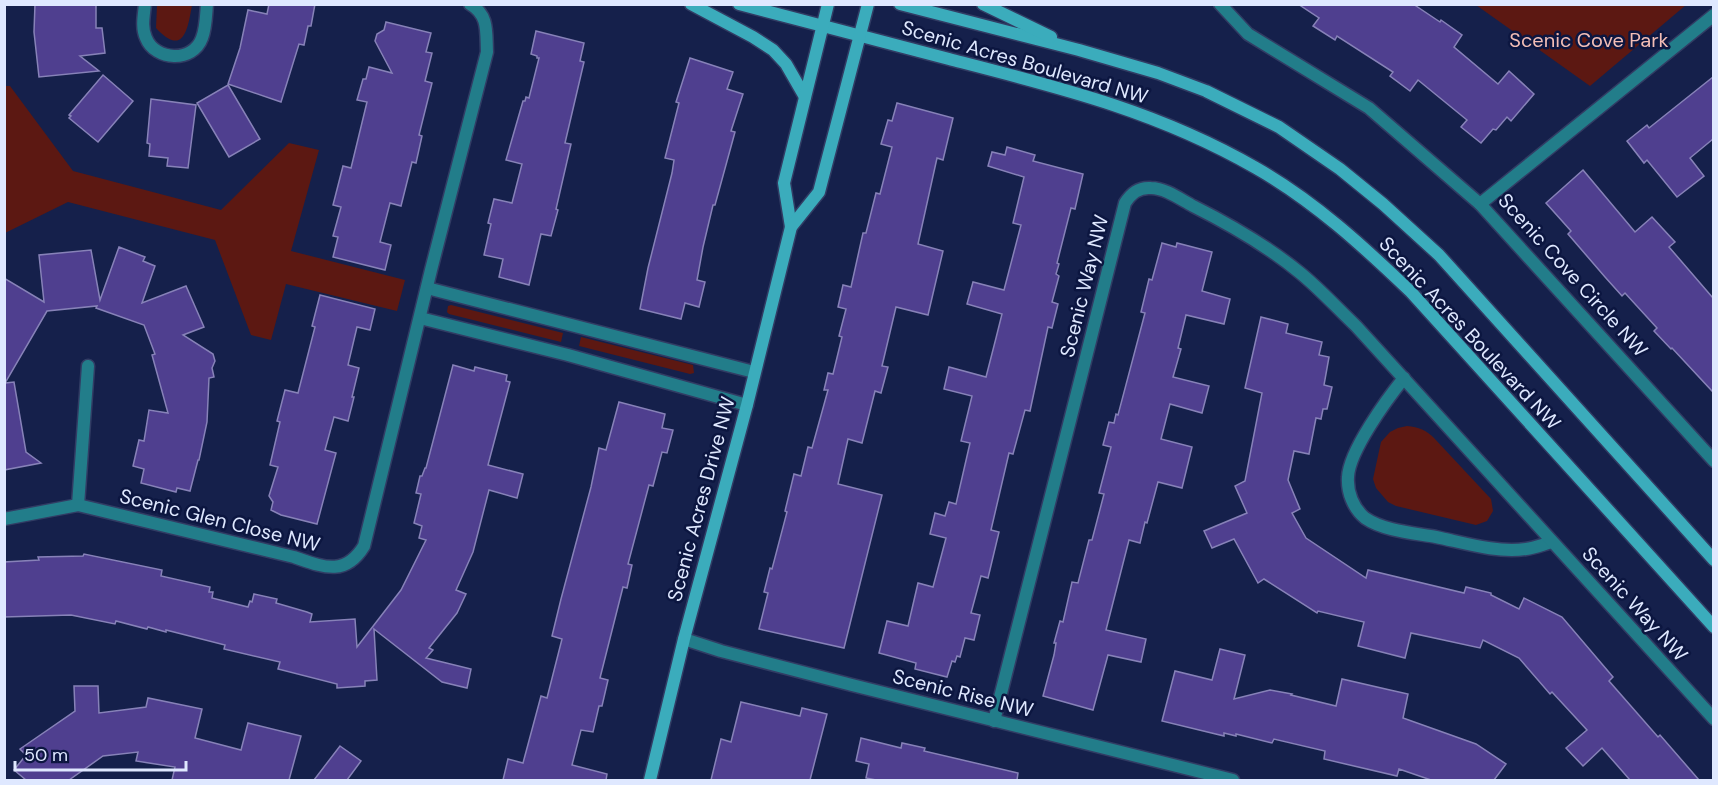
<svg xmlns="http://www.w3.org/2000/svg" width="1718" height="785" font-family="'DM Sans',sans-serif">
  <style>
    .green { fill: #5c1812 }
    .building { fill: #4f3f8f; stroke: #8782b8; stroke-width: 1.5 }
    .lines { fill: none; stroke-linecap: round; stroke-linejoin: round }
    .street-casing { stroke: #313c64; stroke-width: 15 }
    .secondary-casing { stroke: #313c64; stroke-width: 15 }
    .street { stroke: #227d8a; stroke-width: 12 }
    .secondary { stroke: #3bacbc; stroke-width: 12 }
    .labels { text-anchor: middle; stroke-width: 5; stroke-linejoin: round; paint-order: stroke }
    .park-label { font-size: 20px; fill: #f3beb6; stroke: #0c1640 }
    .street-label { font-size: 20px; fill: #dfe8ff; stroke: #0c1640 }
  </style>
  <rect width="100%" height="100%" fill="#15204b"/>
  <g class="green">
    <path d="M 157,5 L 192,5 C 188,28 184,58 156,28 Z"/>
    <path d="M 1476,5 L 1686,5 L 1590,86 Z"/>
    <path d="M 5,86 L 10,86 L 73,171 L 221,210 L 289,143 L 319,150 L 291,251 L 405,280 L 397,311 L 286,284 L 271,340 L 251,335 L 215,240 L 68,202 L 5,233 Z"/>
    <path d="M 451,305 L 563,333 L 561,342 L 449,314 L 447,312 L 448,306 Z"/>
    <path d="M 581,337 L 693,365 L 694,373 L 690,374 L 579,346 Z"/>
    <path d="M 1407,426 C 1419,427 1426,430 1434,438 L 1491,499 L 1493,511 L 1487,521 L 1476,525 L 1396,506 L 1388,502 L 1376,488 L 1373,479 L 1381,442 L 1390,432 L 1398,428 Z"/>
  </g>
  <g class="building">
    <path d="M 35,4 L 96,4 L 96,28 L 102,28 L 105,53 L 80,56 L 99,71 L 39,77 L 34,32 Z"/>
    <path d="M 269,4 L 315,4 L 311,26 L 308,26 L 304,45 L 299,44 L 281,102 L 228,84 L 240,48 L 248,10 L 267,14 Z"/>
    <path d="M 1298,4 L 1413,4 L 1440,22 L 1441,20 L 1462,35 L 1454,47 L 1498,84 L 1509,71 L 1534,94 L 1511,121 L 1507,117 L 1496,130 L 1493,129 L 1481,143 L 1461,127 L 1467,120 L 1418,80 L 1410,91 L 1390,76 L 1393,72 L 1337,36 L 1335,40 L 1313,26 L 1319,18 Z"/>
    <path d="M 386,22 L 431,33 L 426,52 L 432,53 L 425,81 L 432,83 L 419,135 L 422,136 L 416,163 L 412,162 L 401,206 L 390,203 L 380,242 L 391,245 L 385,270 L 333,257 L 338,237 L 333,236 L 341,207 L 333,205 L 343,166 L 351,168 L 367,102 L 357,100 L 363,79 L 366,79 L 369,67 L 392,73 L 375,41 L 377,34 L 384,30 Z"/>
    <path d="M 536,31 L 584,43 L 580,61 L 584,62 L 565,143 L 571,144 L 556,209 L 558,210 L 551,236 L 541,234 L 529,285 L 499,277 L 503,259 L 484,255 L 491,224 L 488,223 L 494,199 L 512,203 L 522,164 L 506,160 L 523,101 L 525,101 L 526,97 L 529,98 L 539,58 L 537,58 L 537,56 L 531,54 Z"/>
    <path d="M 690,58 L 733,72 L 727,89 L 743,94 L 731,131 L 735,132 L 715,205 L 713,205 L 703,247 L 697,280 L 705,282 L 699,307 L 685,303 L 681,319 L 640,309 L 648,268 L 672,173 L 674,160 L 665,158 L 679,103 L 676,102 Z"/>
    <path d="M 103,75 L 133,101 L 98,142 L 69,118 L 71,116 L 69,115 Z"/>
    <path d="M 1713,77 L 1713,139 L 1690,158 L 1704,176 L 1677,197 L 1647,160 L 1644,163 L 1627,141 L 1647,125 L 1649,128 Z"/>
    <path d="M 228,85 L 260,139 L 229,157 L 197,103 Z"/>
    <path d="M 151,99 L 196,105 L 188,168 L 167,166 L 168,158 L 149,156 L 150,144 L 147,143 Z"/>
    <path d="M 897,103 L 953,118 L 943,160 L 937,158 L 918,244 L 943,251 L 928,315 L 896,307 L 882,366 L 888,367 L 881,393 L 875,391 L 862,443 L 848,439 L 838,484 L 882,495 L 844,648 L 759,629 L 768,593 L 764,592 L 770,568 L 772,569 L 787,512 L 785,511 L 794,474 L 801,476 L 808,447 L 812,448 L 828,390 L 824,390 L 828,373 L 833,374 L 842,337 L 839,336 L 846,309 L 838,307 L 843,285 L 851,287 L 863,233 L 866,233 L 876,193 L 880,194 L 892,147 L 881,144 L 888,120 L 892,121 Z"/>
    <path d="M 1007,147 L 1035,155 L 1033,161 L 1083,174 L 1075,209 L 1071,208 L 1057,263 L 1059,264 L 1056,274 L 1059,276 L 1052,302 L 1058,304 L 1052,328 L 1048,327 L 1030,411 L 1025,410 L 1013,454 L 1009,453 L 991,530 L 999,532 L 988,578 L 981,576 L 971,613 L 980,615 L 974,640 L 965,638 L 960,657 L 957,656 L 955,662 L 952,661 L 947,677 L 915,669 L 916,663 L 879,653 L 887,621 L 908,626 L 918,583 L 933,587 L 946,538 L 930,534 L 935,513 L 945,516 L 949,502 L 956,504 L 970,443 L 961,441 L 972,396 L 944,389 L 949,367 L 986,377 L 996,338 L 1002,314 L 967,304 L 973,282 L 1004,290 L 1021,225 L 1013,223 L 1024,177 L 988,166 L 992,152 L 1005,155 Z"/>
    <path d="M 1583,170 L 1635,232 L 1652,217 L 1675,242 L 1669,247 L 1713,298 L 1713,392 L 1672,348 L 1671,349 L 1654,331 L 1657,328 L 1625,293 L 1622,296 L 1605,277 L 1568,234 L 1571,231 L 1546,203 Z"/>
    <path d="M 1162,243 L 1176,247 L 1177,243 L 1212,252 L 1202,291 L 1230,299 L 1224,324 L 1186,315 L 1178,348 L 1181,349 L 1173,377 L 1209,386 L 1202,413 L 1170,404 L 1161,439 L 1192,447 L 1182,488 L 1158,482 L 1147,523 L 1145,522 L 1140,543 L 1129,540 L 1106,630 L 1146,639 L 1141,662 L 1108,655 L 1093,710 L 1043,696 L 1054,655 L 1056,643 L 1054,643 L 1060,621 L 1063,622 L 1072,582 L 1078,583 L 1089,540 L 1092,540 L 1104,494 L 1099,493 L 1111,447 L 1103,445 L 1109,422 L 1114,423 L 1116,414 L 1118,415 L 1145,313 L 1141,312 L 1149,279 L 1152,280 Z"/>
    <path d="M 119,247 L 145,257 L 143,261 L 155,266 L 142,303 L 186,286 L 204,327 L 183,335 L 213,354 L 215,361 L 212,368 L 214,377 L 209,378 L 207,422 L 199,460 L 198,460 L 190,491 L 177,488 L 176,492 L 141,483 L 144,469 L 133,466 L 139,440 L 144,441 L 149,410 L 168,413 L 152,355 L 155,354 L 144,325 L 96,308 L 97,306 L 47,311 L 5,383 L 14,382 L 26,452 L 41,463 L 4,470 L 4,278 L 44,302 L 39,255 L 91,250 L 100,300 Z"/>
    <path d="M 320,295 L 375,309 L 370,330 L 357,327 L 348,365 L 359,368 L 352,397 L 354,397 L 348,421 L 334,417 L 325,450 L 336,453 L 317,524 L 281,515 L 271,510 L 273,502 L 269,496 L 278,467 L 270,465 L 280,422 L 277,421 L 285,390 L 298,393 L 315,327 L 312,326 Z"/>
    <path d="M 1261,317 L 1288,324 L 1286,333 L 1322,342 L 1319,355 L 1329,357 L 1324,385 L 1332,387 L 1327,409 L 1323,409 L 1321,419 L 1316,418 L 1309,454 L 1294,451 L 1288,480 L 1300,509 L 1292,513 L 1306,538 L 1366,578 L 1368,570 L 1464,593 L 1466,587 L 1491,593 L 1491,595 L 1519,609 L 1524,598 L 1562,617 L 1613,677 L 1609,681 L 1658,737 L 1660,735 L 1699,780 L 1630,780 L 1602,748 L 1583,766 L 1566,748 L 1587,730 L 1552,692 L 1550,694 L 1519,658 L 1483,640 L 1480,648 L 1411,633 L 1405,658 L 1358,646 L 1364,622 L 1318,611 L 1317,613 L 1264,579 L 1258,583 L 1234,539 L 1212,548 L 1204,531 L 1247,513 L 1235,486 L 1245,481 L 1262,393 L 1245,388 Z"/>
    <path d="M 453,365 L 474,371 L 475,367 L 507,375 L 506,381 L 510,382 L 488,465 L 523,474 L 517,498 L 489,490 L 473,552 L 456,590 L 466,594 L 457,613 L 429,648 L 433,650 L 426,658 L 471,669 L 467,688 L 442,682 L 374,629 L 377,680 L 365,681 L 365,686 L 337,688 L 337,684 L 278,669 L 280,662 L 224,649 L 225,645 L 166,630 L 166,632 L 148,627 L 147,629 L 116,621 L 115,624 L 71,615 L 4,617 L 4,562 L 39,560 L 38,557 L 83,556 L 84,554 L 162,570 L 161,576 L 210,587 L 209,592 L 213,592 L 212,598 L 248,607 L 250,601 L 252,602 L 254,594 L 277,599 L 276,603 L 307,612 L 312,614 L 310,622 L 355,619 L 357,647 L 401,590 L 426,540 L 419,538 L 422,526 L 414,523 L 421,494 L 416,493 L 420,476 L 422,476 L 425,468 L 426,468 Z"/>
    <path d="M 619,402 L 665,414 L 662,428 L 673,430 L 667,453 L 662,452 L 653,486 L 649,485 L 628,564 L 632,565 L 627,588 L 623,587 L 600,678 L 608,680 L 602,706 L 599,706 L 593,732 L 581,730 L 572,765 L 607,774 L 606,780 L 503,780 L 508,759 L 523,763 L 541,696 L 547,698 L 562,639 L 552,636 L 561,599 L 591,487 L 599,448 L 606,450 Z"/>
    <path d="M 1220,649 L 1245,655 L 1234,699 L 1270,690 L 1292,694 L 1291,695 L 1336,706 L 1342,679 L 1390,690 L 1408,694 L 1403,718 L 1476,744 L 1506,764 L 1494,780 L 1431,780 L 1399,769 L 1397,776 L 1324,759 L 1325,751 L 1274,739 L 1272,743 L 1236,734 L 1236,736 L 1224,733 L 1224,736 L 1162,721 L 1175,671 L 1212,680 Z"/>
    <path d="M 74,686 L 98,686 L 99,713 L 146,707 L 148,698 L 202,709 L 195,738 L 241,750 L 248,723 L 301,736 L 289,780 L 172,780 L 175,767 L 136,761 L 138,752 L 103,756 L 69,780 L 26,780 L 14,770 L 26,755 L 20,749 L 75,711 Z"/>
    <path d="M 741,702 L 800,716 L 802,708 L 827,714 L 810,780 L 711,780 L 721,739 L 731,742 Z"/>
    <path d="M 861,738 L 901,748 L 902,743 L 925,748 L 924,751 L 1018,773 L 1017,780 L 876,780 L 866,778 L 869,764 L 856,761 Z"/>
    <path d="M 340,746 L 361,761 L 347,780 L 314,780 Z"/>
  </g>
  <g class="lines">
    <defs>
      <g id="street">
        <path d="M 145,4 C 144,15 141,27 146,38 C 155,61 193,63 202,38 C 206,28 206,15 207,4"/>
        <path d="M 1220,4 L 1248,34 L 1369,108 L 1480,204"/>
        <path d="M 1714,15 L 1480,204 L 1714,461"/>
        <path d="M 427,288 L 754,372"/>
        <path d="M 420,318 L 568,355 L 747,405"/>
        <path d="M 1404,378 C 1387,399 1349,451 1348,477 C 1347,492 1353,508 1365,518 C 1384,531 1414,533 1436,537 C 1465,543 1496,553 1526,549 C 1535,548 1544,544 1552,542"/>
        <path d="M 78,505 L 88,366"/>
        <path d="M 4,519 L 78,505 L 294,557 C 323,567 345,577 364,546 L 431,270 L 487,52 C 486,32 489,15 470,4"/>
        <path d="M 684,639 L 721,651 L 852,685 L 1233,780"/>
        <path d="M 994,721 L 1125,203 C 1131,194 1138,187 1151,188 C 1165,188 1180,199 1193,206 C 1229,224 1267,246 1299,272 C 1319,288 1337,308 1356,326 L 1714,719"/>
      </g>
      <g id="secondary">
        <path d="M 691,4 L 753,37 L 773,50 L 786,64 L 805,97"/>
        <path d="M 739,4 C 809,22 879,41 949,59 C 1058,87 1157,111 1256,168 C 1314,201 1363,246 1411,292 L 1714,627"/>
        <path d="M 900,4 L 1079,50 L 1158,73 L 1206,91 L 1279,127 L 1340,169 L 1383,204 L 1439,255 L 1714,560"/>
        <path d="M 983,4 L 1051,37"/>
        <path d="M 791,227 L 784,183 L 828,4"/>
        <path d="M 650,780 L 684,639 L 747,405 L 791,227 L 819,192 L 868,4"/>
      </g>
    </defs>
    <use href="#street" class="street-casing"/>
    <use href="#secondary" class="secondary-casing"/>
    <use href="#street" class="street"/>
    <use href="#secondary" class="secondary"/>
  </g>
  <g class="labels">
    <g class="park-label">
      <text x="1589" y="47">Scenic Cove Park</text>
    </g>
    <g class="street-label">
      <text transform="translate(1025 62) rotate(16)" y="7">Scenic Acres Boulevard NW</text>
      <text transform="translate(1573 275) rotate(48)" y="7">Scenic Cove Circle NW</text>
      <text transform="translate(1084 286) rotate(-76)" y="7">Scenic Way NW</text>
      <text transform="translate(1470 333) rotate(47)" y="7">Scenic Acres Boulevard NW</text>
      <text transform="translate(701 499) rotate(-75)" y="7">Scenic Acres Drive NW</text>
      <text transform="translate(220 520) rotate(14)" y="7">Scenic Glen Close NW</text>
      <text transform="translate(1635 604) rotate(48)" y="7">Scenic Way NW</text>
      <text transform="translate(963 693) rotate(14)" y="7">Scenic Rise NW</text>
    </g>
  </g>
  <rect width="1718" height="785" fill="none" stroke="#dfe8ff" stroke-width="12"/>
  <path d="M15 761v9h171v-9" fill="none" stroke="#dfe8ff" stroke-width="3"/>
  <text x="24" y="761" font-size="18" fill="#dfe8ff" stroke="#0c1640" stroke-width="4.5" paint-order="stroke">50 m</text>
</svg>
